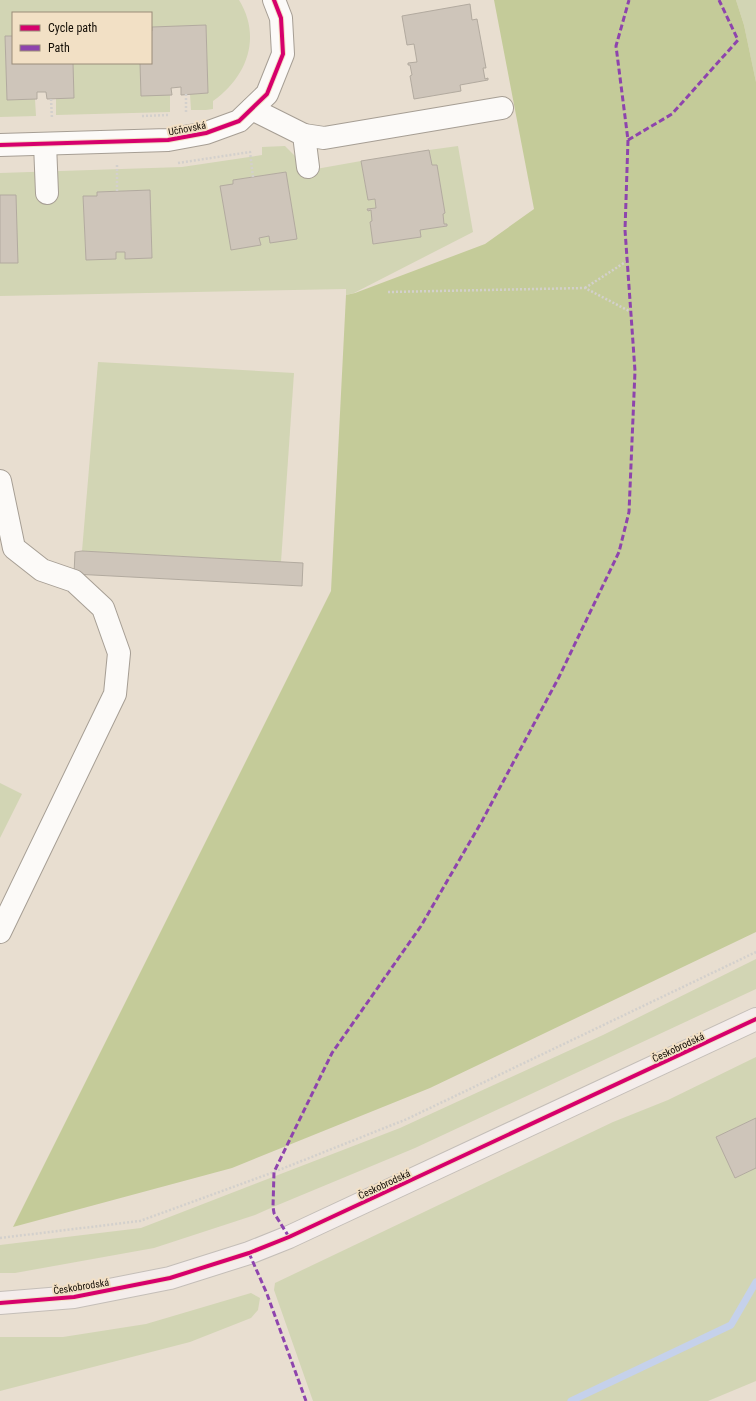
<svg xmlns="http://www.w3.org/2000/svg" width="756" height="1401" font-family="'Roboto Condensed',sans-serif">
  <style>
    .green { fill: #d2d5b4; fill-rule: evenodd }
    .forest { fill: #c4cb99 }
    .lines { fill: none; stroke-linecap: round; stroke-linejoin: round }
    .stream { stroke: #c5d1eb; stroke-width: 7 }
    .building { fill: #cec5ba; stroke: #b2aa9f }
    .minor-casing { stroke: #a69e94; stroke-width: 24 }
    .major-casing { stroke: #c4beb8; stroke-width: 24 }
    .path { stroke: #d3d0cc; stroke-width: 2.5; stroke-dasharray: 2 2; stroke-linecap: butt }
    .minor { stroke: #fcfaf8; stroke-width: 22 }
    .major { stroke: #f4edeb; stroke-width: 22 }
    .quiet { stroke: #8e44ad; stroke-width: 3; stroke-dasharray: 6 3; stroke-linecap: butt }
    .cycleway-casing { stroke: #f2e0c5; stroke-width: 6 }
    .cycleway { stroke: #d6006c; stroke-width: 4 }
    .labels { text-anchor: middle; stroke-width: 4; stroke-linejoin: round; paint-order: stroke }
    .street-label { font-size: 10px; fill: #140e06; stroke: #f2e0c5 }
  </style>
  <rect width="100%" height="100%" fill="#e8ded0"/>
  <g class="green">
    <path d="M 0,0 L 239,0 C 262,37 247,77 213,101 L 213,109 L 206,110 L 191,110 L 190,94 L 208,93 L 206,25 L 153,27 L 152,31 L 151,31 L 151,13 L 13,13 L 13,36 L 5,36 L 7,100 L 35,99 L 36,116 L 0,117 Z"/>
    <path d="M 736,0 L 756,0 L 756,82 L 744,25 Z"/>
    <path d="M 73,63 L 140,63 L 170,95 L 170,112 L 56,115 L 56,99 Z"/>
    <path d="M 285,146 L 296,157 L 299,172 L 361,161 L 368,200 L 375,199 L 376,208 L 367,209 L 368,211 L 371,210 L 372,221 L 370,222 L 374,244 L 420,237 L 420,230 L 447,226 L 447,224 L 444,224 L 443,214 L 445,213 L 437,165 L 432,165 L 429,150 L 458,146 L 473,232 L 354,293 L 346,295 L 346,289 L 0,296 L 0,263 L 17,263 L 16,195 L 0,195 L 0,173 L 182,167 L 262,155 L 262,147 ZM 286,172 L 296,238 L 270,243 L 269,236 L 259,238 L 261,244 L 233,184 L 233,180 ZM 150,190 L 152,258 L 125,259 L 125,252 L 116,252 L 116,259 L 86,260 L 83,196 L 97,196 L 97,192 Z"/>
    <path d="M 98,362 L 294,373 L 281,562 L 82,551 Z"/>
    <path d="M 0,783 L 22,794 L 0,838 Z"/>
    <path d="M 756,959 L 756,989 L 415,1148 L 273,1207 L 255,1215 L 154,1248 L 15,1273 L 0,1273 L 0,1245 L 141,1228 L 400,1128 L 603,1035 Z"/>
    <path d="M 756,1057 L 756,1118 L 716,1137 L 735,1178 L 756,1168 L 756,1381 L 708,1401 L 313,1401 L 274,1290 L 275,1283 L 613,1122 L 668,1100 Z"/>
    <path d="M 251,1293 L 260,1298 L 258,1310 L 251,1318 L 190,1342 L 0,1391 L 0,1337 L 63,1337 L 146,1324 Z"/>
  </g>
  <path class="forest" d="M 494,0 L 736,0 L 744,25 L 756,82 L 756,932 L 430,1088 L 232,1168 L 13,1227 L 331,591 L 346,295 L 355,293 L 485,244 L 534,209 Z"/>
  <g class="lines">
    <path class="stream" d="M 571,1401 L 731,1325 L 756,1282"/>
  </g>
  <g class="building">
    <path d="M 470,4 L 472,20 L 477,19 L 486,68 L 483,68 L 485,79 L 488,78 L 488,80 L 460,85 L 461,91 L 414,99 L 410,76 L 412,75 L 410,65 L 408,65 L 408,63 L 417,62 L 414,44 L 407,45 L 402,16 Z"/>
    <path d="M 206,25 L 208,93 L 181,95 L 181,87 L 171,88 L 172,95 L 141,96 L 140,63 L 151,63 L 151,31 L 152,31 L 152,27 Z"/>
    <path d="M 5,36 L 13,36 L 13,63 L 73,63 L 74,98 L 47,99 L 46,92 L 37,92 L 37,99 L 7,100 Z"/>
    <path d="M 429,150 L 432,165 L 437,165 L 445,213 L 443,214 L 444,224 L 447,224 L 447,226 L 420,230 L 421,237 L 373,244 L 370,222 L 372,221 L 371,210 L 368,211 L 367,209 L 376,208 L 375,199 L 368,200 L 361,161 Z"/>
    <path d="M 286,172 L 297,239 L 270,243 L 269,236 L 259,238 L 261,245 L 231,250 L 220,186 L 233,184 L 233,180 Z"/>
    <path d="M 150,190 L 152,258 L 125,259 L 125,252 L 116,252 L 116,259 L 86,260 L 83,196 L 97,196 L 97,192 Z"/>
    <path d="M 0,195 L 16,195 L 18,263 L 0,263 Z"/>
    <path d="M 82,551 L 303,563 L 302,586 L 74,574 L 75,552 Z"/>
    <path d="M 756,1118 L 756,1168 L 735,1178 L 716,1137 Z"/>
  </g>
  <g class="lines">
    <defs>
      <g id="minor">
        <path d="M 252,109 L 304,135 L 308,167"/>
        <path d="M 304,135 L 324,138 L 502,108"/>
        <path d="M 45,144 L 47,193"/>
        <path d="M 0,145 L 168,140 L 206,133 L 239,121 L 267,94 L 283,54 L 281,18 L 274,0"/>
        <path d="M 0,481 L 14,548 L 42,570 L 74,581 L 103,608 L 119,653 L 115,694 L 0,932"/>
      </g>
      <path id="major" d="M 0,1303 L 74,1297 L 170,1278 L 249,1253 L 289,1237 L 756,1019"/>
    </defs>
    <use href="#minor" class="minor-casing"/>
    <use href="#major" class="major-casing"/>
    <g class="path">
      <path d="M 186,94 L 186,114"/>
      <path d="M 51,99 L 52,119"/>
      <path d="M 142,116 L 169,115"/>
      <path d="M 178,163 L 250,152 L 253,177"/>
      <path d="M 117,165 L 117,191"/>
      <path d="M 585,288 L 627,261"/>
      <path d="M 388,292 L 585,288 L 631,312"/>
      <path d="M 0,1238 L 140,1221 L 274,1172 L 407,1119 L 756,952"/>
    </g>
    <use href="#minor" class="minor"/>
    <use href="#major" class="major"/>
    <g class="quiet">
      <path d="M 628,140 L 672,114 L 738,40 L 719,0"/>
      <path d="M 289,1237 L 274,1213 L 273,1207 L 274,1172 L 332,1053 L 421,926 L 482,821 L 559,677 L 619,552 L 629,512 L 635,371 L 625,230 L 628,140 L 616,46 L 629,0"/>
      <path d="M 249,1253 L 267,1294 L 306,1401"/>
    </g>
    <defs>
      <g id="cycleway">
        <path d="M 0,145 L 168,140 L 206,133 L 239,121 L 267,94 L 283,54 L 281,18 L 274,0"/>
        <path d="M 0,1303 L 74,1297 L 170,1278 L 249,1253 L 289,1237 L 756,1019"/>
      </g>
    </defs>
    <use href="#cycleway" class="cycleway-casing"/>
    <use href="#cycleway" class="cycleway"/>
  </g>
  <g class="labels">
    <g class="street-label">
      <text transform="translate(187 128) rotate(-11)" y="4">Učňovská</text>
      <text transform="translate(678 1047) rotate(-25)" y="4">Českobrodská</text>
      <text transform="translate(384 1184) rotate(-25)" y="4">Českobrodská</text>
      <text transform="translate(81 1286) rotate(-9)" y="4">Českobrodská</text>
    </g>
  </g>
  <rect x="12" y="12" width="140" height="52" fill="#f2e0c5" stroke="#998c79"/>
  <rect x="20" y="25" width="20" height="6" fill="#d6006c" stroke="#998c79"/>
  <text x="48" y="32" font-size="12" fill="#140e06">Cycle path</text>
  <rect x="20" y="45" width="20" height="6" fill="#8e44ad" stroke="#998c79"/>
  <text x="48" y="52" font-size="12" fill="#140e06">Path</text>
</svg>
